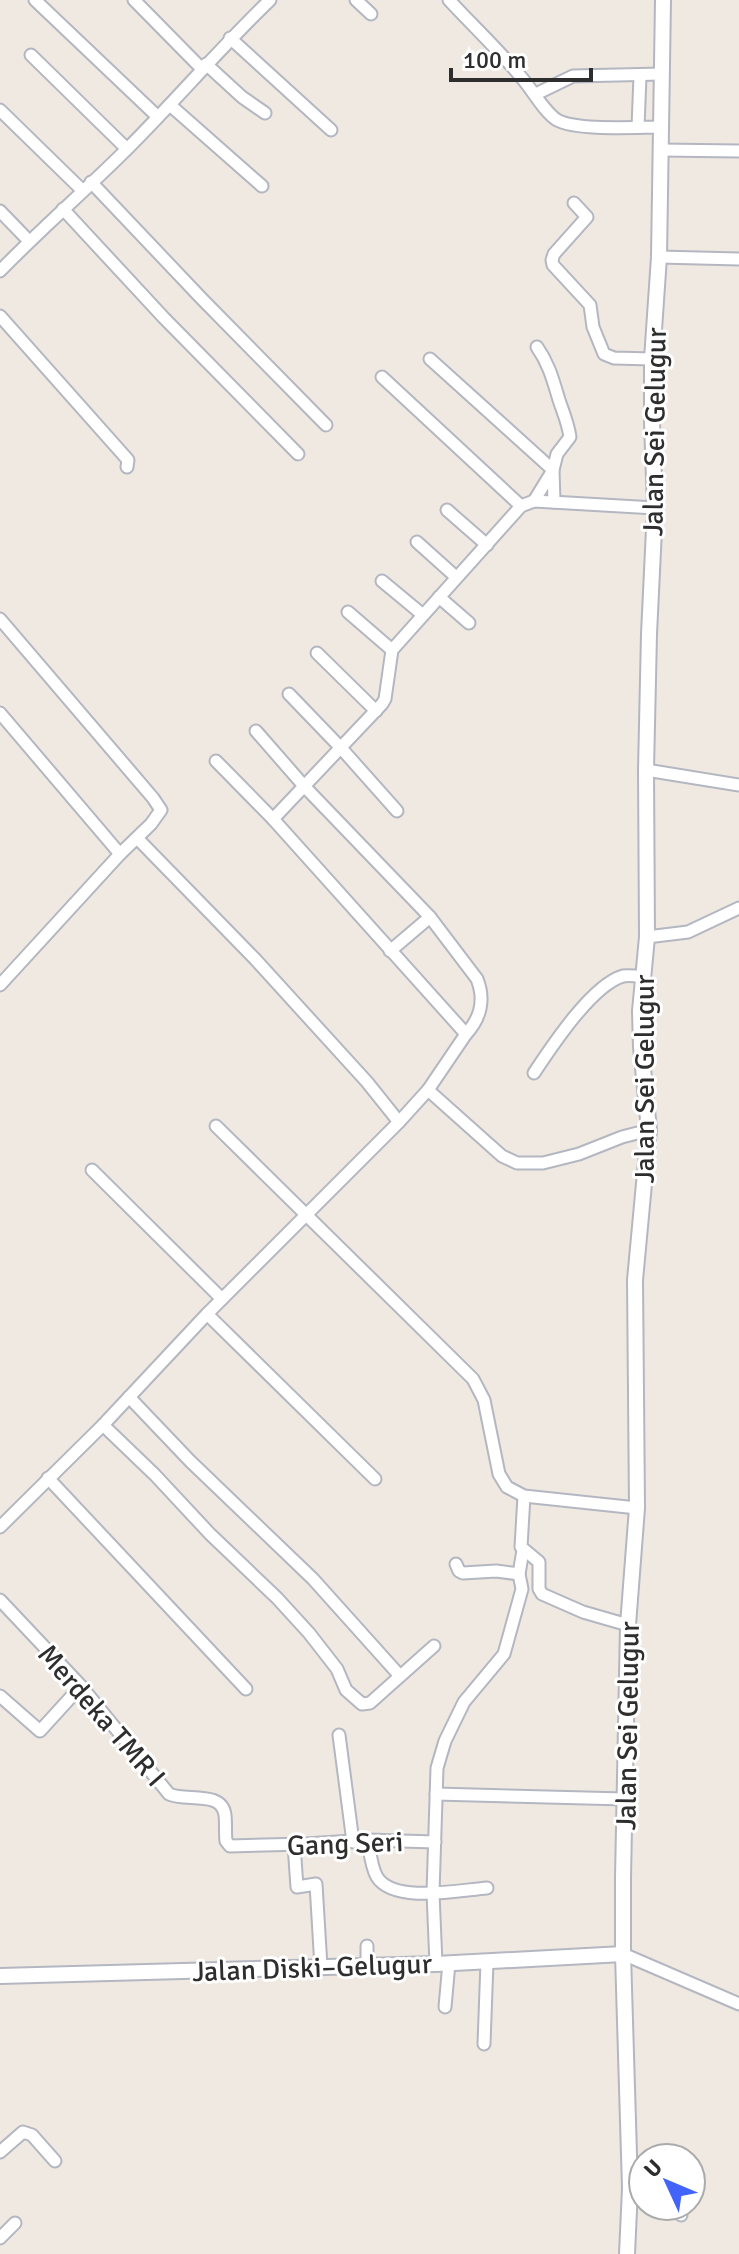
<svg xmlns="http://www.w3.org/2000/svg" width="739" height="2254" font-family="Signika,sans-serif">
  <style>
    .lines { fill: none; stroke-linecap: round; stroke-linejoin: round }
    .street-casing { stroke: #b4b7c1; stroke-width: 15 }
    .secondary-casing { stroke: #b4b7c1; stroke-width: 18 }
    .street { stroke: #fff; stroke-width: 11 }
    .secondary { stroke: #fff; stroke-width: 14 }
    .labels { text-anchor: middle; stroke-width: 6; stroke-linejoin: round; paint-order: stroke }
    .street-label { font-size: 28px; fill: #2e2e2e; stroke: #fff }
  </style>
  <rect width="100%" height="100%" fill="#efe9e1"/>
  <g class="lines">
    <defs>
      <g id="street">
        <path d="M 35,0 L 158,117"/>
        <path d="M 134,0 L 202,69"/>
        <path d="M 356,0 L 371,14"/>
        <path d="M 449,0 C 473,26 499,50 521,77 C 532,89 544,112 557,120 C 577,131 637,127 662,127"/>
        <path d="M 230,38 L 331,130"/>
        <path d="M 31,55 L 127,149"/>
        <path d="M 206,64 L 242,97 L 265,113"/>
        <path d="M 536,94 L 573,76 L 662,74"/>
        <path d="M 170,105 L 262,186"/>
        <path d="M 0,110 L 82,190"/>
        <path d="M 638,127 L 640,76"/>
        <path d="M 660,150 L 739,151"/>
        <path d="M 91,182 L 202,299 L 326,425"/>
        <path d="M 574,203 L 587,217 L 554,254 L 552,260 L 553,265 L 590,305 L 593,327 L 604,354 L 614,358 L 652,359"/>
        <path d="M 63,209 L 164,318 L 298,454"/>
        <path d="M 0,211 L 29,241"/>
        <path d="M 659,257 L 739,259"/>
        <path d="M 0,271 C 42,228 87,189 129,147 C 177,99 221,47 270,0"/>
        <path d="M 0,316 L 128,460 L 127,467"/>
        <path d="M 430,359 L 553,470 L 554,502"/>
        <path d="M 382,377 L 521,506"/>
        <path d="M 534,501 L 553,470 L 557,454 L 570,437 C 568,423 563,412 559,400 C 553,380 549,364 537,347"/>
        <path d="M 447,510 L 487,545"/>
        <path d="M 417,542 L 456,577"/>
        <path d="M 382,581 L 423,615"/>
        <path d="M 439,597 L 469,623"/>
        <path d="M 348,612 L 392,650"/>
        <path d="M 0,619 L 153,798 L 161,810 L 151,824 L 120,854 L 0,985"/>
        <path d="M 317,653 L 376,711"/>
        <path d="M 289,694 L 341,748 L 397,811"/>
        <path d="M 0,713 L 120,854"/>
        <path d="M 256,731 L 304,786 L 430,917 L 390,951"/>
        <path d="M 646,770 L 739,785"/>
        <path d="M 273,819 L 382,704 L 385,699 L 392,650 L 521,506 L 534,501 L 655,508"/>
        <path d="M 137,838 L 255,959 L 367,1082 L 399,1122"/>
        <path d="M 430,917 L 477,979 C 485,999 481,1018 466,1034"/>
        <path d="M 647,937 L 688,932 L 739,908"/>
        <path d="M 534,1073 C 552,1046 592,985 623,976 C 629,975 636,976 642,977"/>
        <path d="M 428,1090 L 502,1156 L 517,1163 L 543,1163 L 579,1154 L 622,1137 L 649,1130"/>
        <path d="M 216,1126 L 473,1379 L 484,1400 L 499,1474 L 507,1487 L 524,1496 L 637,1508"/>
        <path d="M 92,1170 L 222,1299"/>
        <path d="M 207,1314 L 375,1479"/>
        <path d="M 129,1397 L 190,1461 L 313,1579 L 400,1676"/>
        <path d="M 103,1425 L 155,1475 L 210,1534 L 277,1598 L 309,1633 L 337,1669 L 346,1690 L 362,1704 L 370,1703 L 434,1646"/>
        <path d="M 48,1478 L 246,1689"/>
        <path d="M 524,1496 L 521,1547 L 539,1562 L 539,1589 L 542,1594 L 583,1612 L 628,1625"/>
        <path d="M 0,1527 L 103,1425 L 207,1314 L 399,1122 L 428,1090 L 466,1034 L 273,819 L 216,761"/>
        <path d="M 456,1564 L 459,1571 L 463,1573 L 496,1571 L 519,1574"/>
        <path d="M 0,1600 L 81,1686 L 169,1794 C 185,1802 222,1790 225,1815 C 226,1824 225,1833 226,1841 L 230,1846 L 306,1844 L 368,1840 L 435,1842"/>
        <path d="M 0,1696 L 40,1731 L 81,1686"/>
        <path d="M 339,1735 L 353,1842"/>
        <path d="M 436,1794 L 625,1799"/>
        <path d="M 368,1840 C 370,1852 371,1867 377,1877 C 394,1904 460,1890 487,1888"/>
        <path d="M 294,1845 L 297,1887 L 316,1884 L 321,1967"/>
        <path d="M 623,1954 L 739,2004"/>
        <path d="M 436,1964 L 433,1893 L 437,1768 L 445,1741 L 464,1702 L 504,1654 L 522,1589 L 519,1574 L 523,1550"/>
        <path d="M 367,1966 L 367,1946"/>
        <path d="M 445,2007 L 449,1963"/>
        <path d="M 484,2044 L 487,1962"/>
        <path d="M 0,2152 L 23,2132 L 32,2135 L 55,2161"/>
        <path d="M 630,2188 L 643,2190"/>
        <path d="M 680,2206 L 681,2215"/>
        <path d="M 0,2238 L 15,2223"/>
      </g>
      <g id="secondary">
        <path d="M 0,1976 L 436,1964 L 623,1954"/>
        <path d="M 627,2254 L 630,2188 L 623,1954 L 623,1878 L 628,1625 L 637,1508 L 635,1280 L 649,1130 L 641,1047 L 640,1011 L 647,937 L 646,770 L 649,634 L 655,508 L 652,422 L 652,359 L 659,257 L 663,0"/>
      </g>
    </defs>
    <use href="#street" class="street-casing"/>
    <use href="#secondary" class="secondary-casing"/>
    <use href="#street" class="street"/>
    <use href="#secondary" class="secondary"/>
  </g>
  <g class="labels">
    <g class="street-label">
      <text transform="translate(654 432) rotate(-89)" y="10">Jalan Sei Gelugur</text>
      <text transform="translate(644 1079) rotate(-90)" y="10">Jalan Sei Gelugur</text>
      <text transform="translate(102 1715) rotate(49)" y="10">Merdeka TMR I</text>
      <text transform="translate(627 1726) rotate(-89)" y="10">Jalan Sei Gelugur</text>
      <text transform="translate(345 1843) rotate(-2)" y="10">Gang Seri</text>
      <text transform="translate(312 1967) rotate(-2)" y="10">Jalan Diski–Gelugur</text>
    </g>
  </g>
  <g transform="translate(667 2182) rotate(314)"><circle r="38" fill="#ffffff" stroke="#ababab" stroke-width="2"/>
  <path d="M0-6L14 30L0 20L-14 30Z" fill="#4264fb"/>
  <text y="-12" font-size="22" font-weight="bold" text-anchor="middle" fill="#2e2e2e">U</text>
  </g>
  <path d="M451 68v12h140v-12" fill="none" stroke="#2e2e2e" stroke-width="4"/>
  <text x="463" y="68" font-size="24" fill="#2e2e2e" stroke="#ffffff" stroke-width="6" paint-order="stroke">100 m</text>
</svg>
